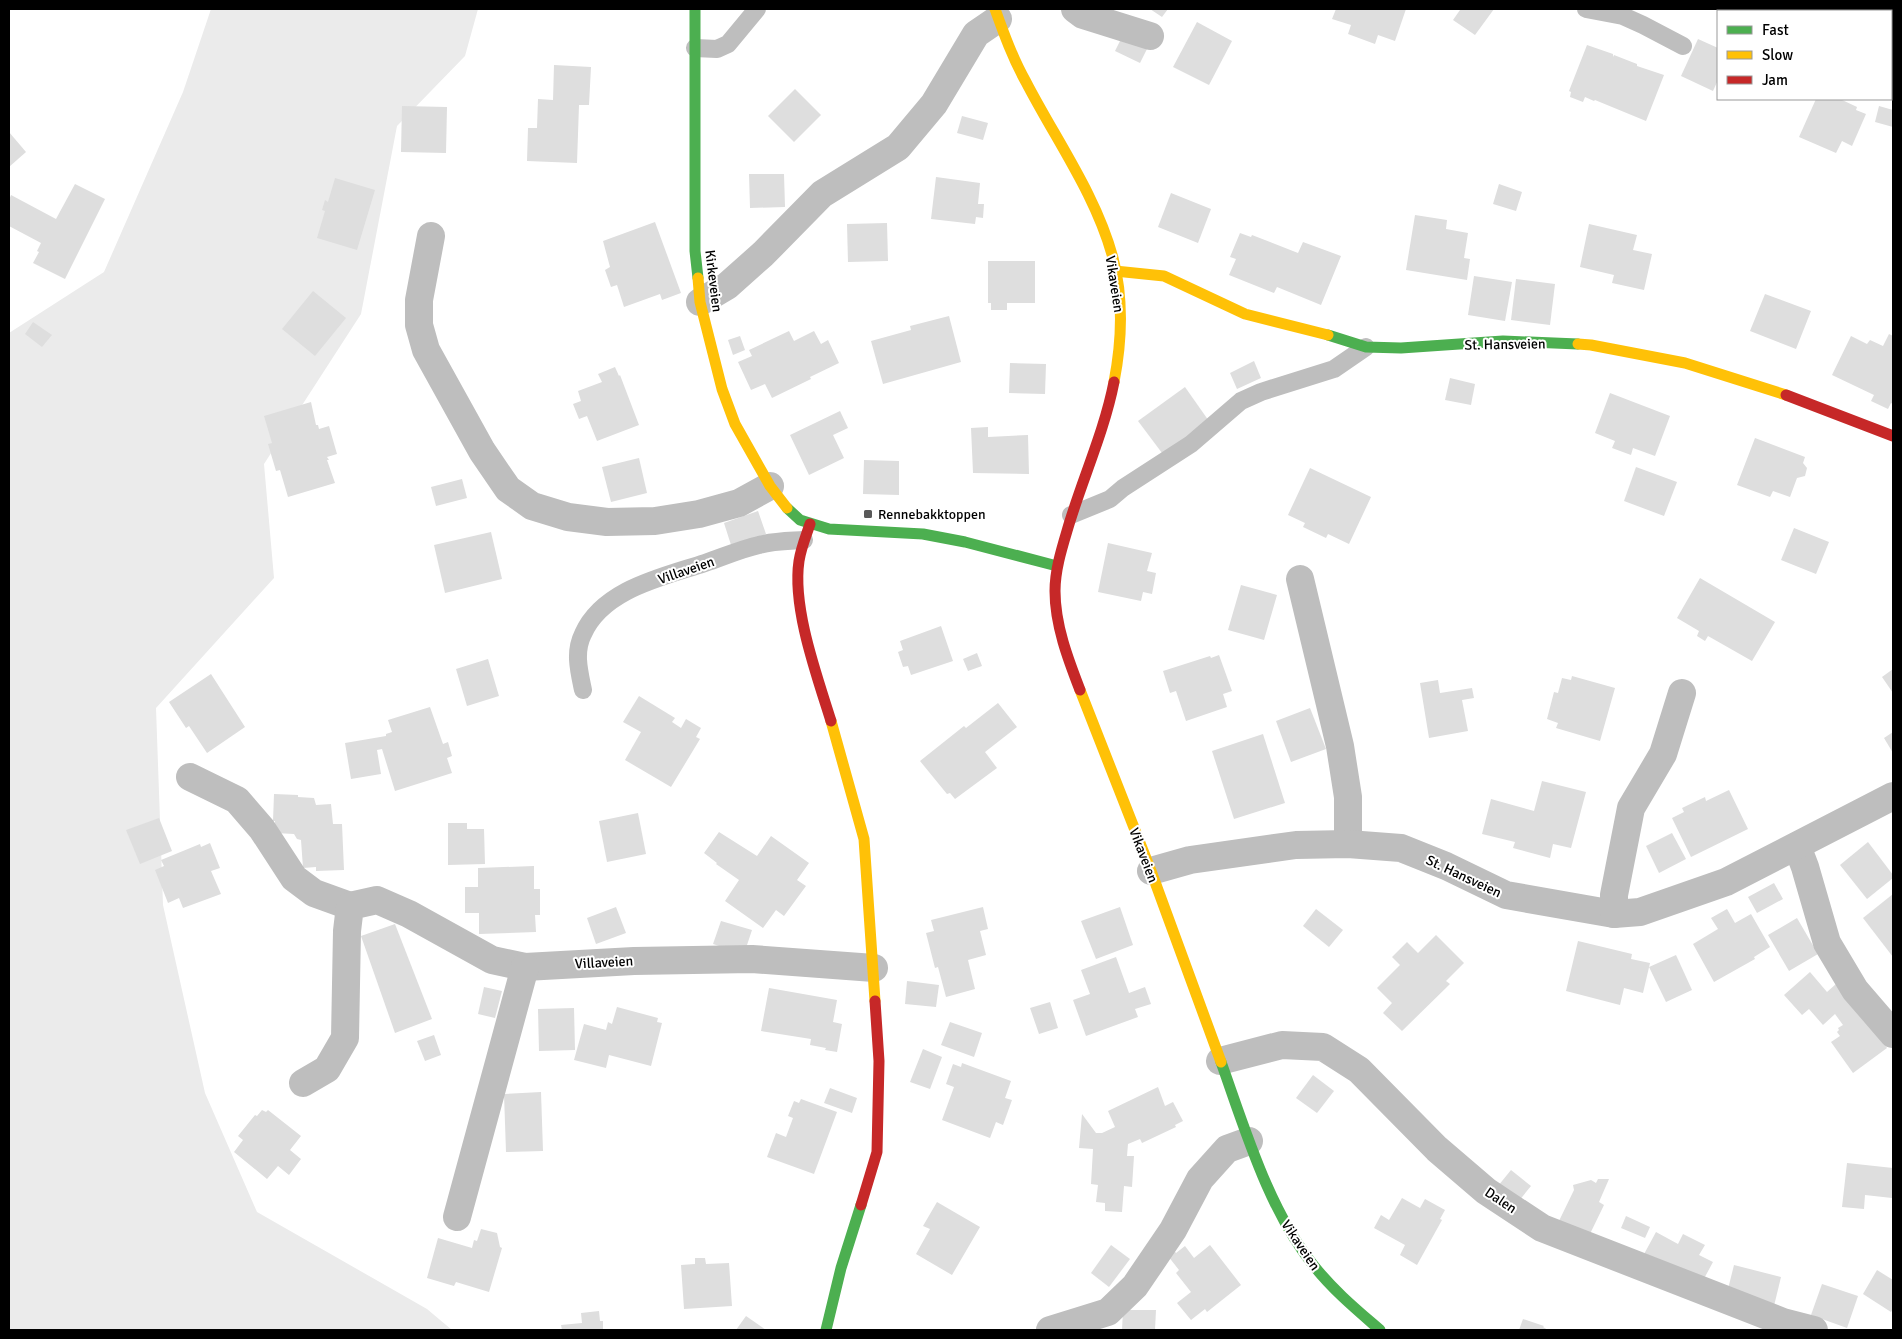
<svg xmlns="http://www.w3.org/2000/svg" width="1902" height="1339" font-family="Signika,sans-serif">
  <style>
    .green { fill: #ebebeb }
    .building { fill: #dedede }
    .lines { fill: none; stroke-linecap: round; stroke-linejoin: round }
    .lane { stroke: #bebebe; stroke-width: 18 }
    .street { stroke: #bebebe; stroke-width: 28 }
    .fast { stroke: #4caf50; stroke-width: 11 }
    .slow { stroke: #ffc107; stroke-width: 11 }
    .jam { stroke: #c62828; stroke-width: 11 }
    .poi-dot { fill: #595959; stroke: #fff; stroke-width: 2 }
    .labels { text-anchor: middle; stroke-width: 4; stroke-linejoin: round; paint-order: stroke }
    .street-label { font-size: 14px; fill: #000; stroke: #fff }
    .poi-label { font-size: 14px; fill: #000; stroke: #fff; text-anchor: start }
  </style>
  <rect width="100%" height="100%" fill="#fff"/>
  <path class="green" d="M 211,9 L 478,9 L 465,56 L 397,126 L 361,314 L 264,464 L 274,578 L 156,708 L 163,905 L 205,1093 L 257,1212 L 427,1309 L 452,1330 L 9,1330 L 9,333 L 104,272 L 183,92 Z"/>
  <g class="building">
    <path d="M 1150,9 L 1168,9 L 1162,17 Z"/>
    <path d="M 1336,9 L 1406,9 L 1395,41 L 1378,35 L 1375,44 L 1348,34 L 1351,25 L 1332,19 Z"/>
    <path d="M 1458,9 L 1494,9 L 1475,35 L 1453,20 L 1460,10 Z"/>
    <path d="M 1821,9 L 1861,9 L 1865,11 L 1820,11 Z"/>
    <path d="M 1197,22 L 1232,41 L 1209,85 L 1173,67 Z"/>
    <path d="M 1123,35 L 1148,47 L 1140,63 L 1115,51 Z"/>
    <path d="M 1698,39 L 1718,48 L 1718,80 L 1713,91 L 1681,76 Z"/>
    <path d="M 1587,45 L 1613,54 L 1613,57 L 1614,55 L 1637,64 L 1637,66 L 1664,75 L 1646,121 L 1595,100 L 1594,101 L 1585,97 L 1583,102 L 1570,97 L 1571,92 L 1569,91 Z"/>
    <path d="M 554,65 L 591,67 L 589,105 L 579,105 L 577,163 L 527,161 L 528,128 L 537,128 L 538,99 L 553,100 Z"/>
    <path d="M 795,89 L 821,115 L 794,142 L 768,116 Z"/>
    <path d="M 1816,99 L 1840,99 L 1857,107 L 1856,110 L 1866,114 L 1852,146 L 1842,141 L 1836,153 L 1799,137 Z"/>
    <path d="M 402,106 L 447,107 L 446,153 L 401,152 Z"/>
    <path d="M 1879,106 L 1893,110 L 1893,127 L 1875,122 Z"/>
    <path d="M 962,116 L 988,123 L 983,140 L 957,133 Z"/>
    <path d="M 9,132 L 26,152 L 9,167 Z"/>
    <path d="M 749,174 L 784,174 L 785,207 L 750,208 Z"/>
    <path d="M 936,177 L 980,183 L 978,204 L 984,204 L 983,218 L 976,217 L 975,224 L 931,219 Z"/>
    <path d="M 335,178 L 375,190 L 357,250 L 317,238 L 325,211 L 322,210 L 325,200 L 328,202 Z"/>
    <path d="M 75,184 L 105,199 L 65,279 L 33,263 L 39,252 L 37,251 L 41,243 L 9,226 L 9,200 L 11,195 L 56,219 Z"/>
    <path d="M 1499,184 L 1522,192 L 1516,211 L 1493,204 Z"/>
    <path d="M 1171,193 L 1211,209 L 1198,243 L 1158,227 Z"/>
    <path d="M 1415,215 L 1447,220 L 1446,229 L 1468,233 L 1464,258 L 1470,259 L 1467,280 L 1406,270 Z"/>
    <path d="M 655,222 L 681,293 L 662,300 L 660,294 L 624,307 L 617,285 L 611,287 L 605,270 L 610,267 L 603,241 Z"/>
    <path d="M 887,223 L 888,261 L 848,262 L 847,224 Z"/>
    <path d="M 1589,224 L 1637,235 L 1633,250 L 1652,254 L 1644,290 L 1612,283 L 1614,275 L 1580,267 Z"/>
    <path d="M 1240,233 L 1251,237 L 1252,235 L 1298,253 L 1303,242 L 1341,256 L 1321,305 L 1277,287 L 1274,293 L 1229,275 L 1236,259 L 1230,257 Z"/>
    <path d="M 988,261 L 1035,261 L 1035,303 L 1007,303 L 1007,310 L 991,310 L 991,303 L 988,303 Z"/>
    <path d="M 1474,276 L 1512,282 L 1505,321 L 1468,315 Z"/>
    <path d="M 1516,279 L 1555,284 L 1550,325 L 1511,320 Z"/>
    <path d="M 313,291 L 346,318 L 315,356 L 282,329 Z"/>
    <path d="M 1765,294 L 1811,311 L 1796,349 L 1750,331 Z"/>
    <path d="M 949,316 L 961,362 L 883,384 L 871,341 L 911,330 L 910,326 Z"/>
    <path d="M 33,322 L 52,335 L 42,347 L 25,334 Z"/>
    <path d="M 789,331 L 794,341 L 814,331 L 821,344 L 828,340 L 839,363 L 810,377 L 811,379 L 772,398 L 765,384 L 751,390 L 738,362 L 752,356 L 749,350 Z"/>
    <path d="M 1889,334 L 1893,336 L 1893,404 L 1891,403 L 1888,409 L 1871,401 L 1874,395 L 1832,375 L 1851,336 L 1867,344 L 1870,340 L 1883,346 Z"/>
    <path d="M 740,336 L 745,350 L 733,355 L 728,340 Z"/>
    <path d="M 1254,361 L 1261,378 L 1237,389 L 1230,373 Z"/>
    <path d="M 1010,363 L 1046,364 L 1045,394 L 1009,393 Z"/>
    <path d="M 615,367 L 619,376 L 620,375 L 639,425 L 597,441 L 587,416 L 579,419 L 573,404 L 581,401 L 578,391 L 602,382 L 598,374 Z"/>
    <path d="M 1450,378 L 1475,384 L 1471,405 L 1445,400 Z"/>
    <path d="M 1185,387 L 1211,424 L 1165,457 L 1138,421 Z"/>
    <path d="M 1610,393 L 1670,416 L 1655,456 L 1633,448 L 1631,455 L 1612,448 L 1615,441 L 1595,433 Z"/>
    <path d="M 311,402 L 316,425 L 318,425 L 319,429 L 329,426 L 337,454 L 327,457 L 329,460 L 327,460 L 335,483 L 288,497 L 280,470 L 276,471 L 268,444 L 272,443 L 264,416 Z"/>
    <path d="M 840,411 L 848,428 L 833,435 L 844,458 L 809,475 L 790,435 Z"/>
    <path d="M 988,427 L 988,437 L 1028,435 L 1029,474 L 973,473 L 971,428 Z"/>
    <path d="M 1755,438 L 1805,457 L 1803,463 L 1807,468 L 1805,476 L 1797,478 L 1790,497 L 1773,491 L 1770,497 L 1737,485 Z"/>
    <path d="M 639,458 L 647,493 L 611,502 L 602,467 Z"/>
    <path d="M 864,460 L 899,461 L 899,495 L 863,494 Z"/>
    <path d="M 1636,467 L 1677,482 L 1664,516 L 1624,501 Z"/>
    <path d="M 1310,468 L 1371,497 L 1349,544 L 1328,534 L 1326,538 L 1303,527 L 1305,523 L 1288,515 Z"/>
    <path d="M 462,479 L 467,498 L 436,506 L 431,487 Z"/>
    <path d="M 758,511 L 766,534 L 731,545 L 724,523 Z"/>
    <path d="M 1794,528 L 1829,542 L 1816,574 L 1781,560 Z"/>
    <path d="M 491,532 L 502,579 L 445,593 L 434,545 Z"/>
    <path d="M 1108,543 L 1152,553 L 1147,571 L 1156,573 L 1152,594 L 1143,592 L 1141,601 L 1098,592 Z"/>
    <path d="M 1700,578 L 1775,622 L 1752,661 L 1708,636 L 1705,641 L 1697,636 L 1699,631 L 1677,618 Z"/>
    <path d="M 1241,585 L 1277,595 L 1264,640 L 1228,630 Z"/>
    <path d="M 941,626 L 953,661 L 911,675 L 908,666 L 903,667 L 898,652 L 903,650 L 900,641 Z"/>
    <path d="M 977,653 L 982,666 L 968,671 L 963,659 Z"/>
    <path d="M 1219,655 L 1232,691 L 1223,694 L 1227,707 L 1186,721 L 1176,691 L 1170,693 L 1163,671 L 1210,656 L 1211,658 Z"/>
    <path d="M 488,659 L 499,696 L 467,706 L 456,669 Z"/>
    <path d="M 1893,669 L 1893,693 L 1882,677 Z"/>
    <path d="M 211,674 L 245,727 L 207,753 L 189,726 L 186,728 L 169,702 Z"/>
    <path d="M 1572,676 L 1615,688 L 1600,741 L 1556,728 L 1558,723 L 1547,719 L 1554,692 L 1558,693 L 1562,678 L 1571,680 Z"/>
    <path d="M 1438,680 L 1440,693 L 1472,688 L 1474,698 L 1462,700 L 1468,731 L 1429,738 L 1420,683 Z"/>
    <path d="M 639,696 L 675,718 L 672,722 L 681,728 L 686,719 L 701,728 L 696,737 L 700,739 L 671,787 L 625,760 L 641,732 L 623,722 Z"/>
    <path d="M 998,703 L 1017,727 L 985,752 L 997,768 L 955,799 L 950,793 L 947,794 L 920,761 L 964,726 L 966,728 Z"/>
    <path d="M 430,707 L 443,744 L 448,742 L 452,756 L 447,758 L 452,773 L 395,791 L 382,749 L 377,750 L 381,774 L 351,779 L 345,743 L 386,736 L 386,734 L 392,732 L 388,720 Z"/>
    <path d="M 1310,708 L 1326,749 L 1291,762 L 1276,721 Z"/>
    <path d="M 1893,732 L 1893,753 L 1884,738 Z"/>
    <path d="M 1263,734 L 1285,803 L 1234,819 L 1212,751 Z"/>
    <path d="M 1542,781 L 1586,792 L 1571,848 L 1553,844 L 1550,858 L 1513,848 L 1515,842 L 1482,834 L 1491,799 L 1534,811 Z"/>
    <path d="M 1729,790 L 1748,829 L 1691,857 L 1672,818 L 1684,812 L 1682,808 L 1705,797 L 1706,801 Z"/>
    <path d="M 274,794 L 298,795 L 298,797 L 314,798 L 316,805 L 331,804 L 333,824 L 342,824 L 344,870 L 316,871 L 316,867 L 303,868 L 301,840 L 297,839 L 294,834 L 275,833 L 275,821 L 273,821 Z"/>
    <path d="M 638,813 L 646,854 L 607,862 L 599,821 Z"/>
    <path d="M 159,818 L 172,851 L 140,864 L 126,830 Z"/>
    <path d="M 448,823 L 467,823 L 467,829 L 484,829 L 485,864 L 448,865 Z"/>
    <path d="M 719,832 L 757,856 L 771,836 L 809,863 L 797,880 L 806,886 L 784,916 L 776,910 L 763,928 L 725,901 L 739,880 L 716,864 L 717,863 L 704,853 Z"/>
    <path d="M 1672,833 L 1686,859 L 1659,873 L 1646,846 Z"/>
    <path d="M 1868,842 L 1893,875 L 1893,878 L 1867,899 L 1840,865 Z"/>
    <path d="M 210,843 L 220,868 L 211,871 L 221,894 L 183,908 L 179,898 L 168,903 L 155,870 L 164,866 L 161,860 L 200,844 L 201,847 Z"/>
    <path d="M 534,866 L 534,889 L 540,889 L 540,915 L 535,915 L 536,932 L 479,934 L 479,913 L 465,913 L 465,887 L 478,887 L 478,868 Z"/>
    <path d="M 1774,883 L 1783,899 L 1757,913 L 1748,897 Z"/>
    <path d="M 1893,894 L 1893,957 L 1863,918 Z"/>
    <path d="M 616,907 L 626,933 L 596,944 L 587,918 Z"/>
    <path d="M 983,907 L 988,929 L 980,931 L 986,955 L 968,960 L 975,989 L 946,997 L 938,967 L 935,968 L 926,933 L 934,931 L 931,920 Z"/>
    <path d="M 1120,907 L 1133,945 L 1096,959 L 1081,921 Z"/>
    <path d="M 1316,909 L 1343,930 L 1329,947 L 1303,926 Z"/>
    <path d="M 1727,909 L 1735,923 L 1751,914 L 1770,947 L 1754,957 L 1755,959 L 1714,982 L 1693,944 L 1718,929 L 1711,918 Z"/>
    <path d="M 1797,918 L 1818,954 L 1789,971 L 1768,935 Z"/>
    <path d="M 721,921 L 752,930 L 744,954 L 713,944 Z"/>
    <path d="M 395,924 L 432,1019 L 395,1033 L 361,936 Z"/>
    <path d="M 1436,935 L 1464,963 L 1446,981 L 1450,984 L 1402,1031 L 1383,1013 L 1392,1003 L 1377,988 L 1400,965 L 1392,957 L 1407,942 L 1418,953 Z"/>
    <path d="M 1578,941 L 1632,954 L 1631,959 L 1650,963 L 1643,993 L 1624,988 L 1620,1005 L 1566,991 Z"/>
    <path d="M 1676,955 L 1692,990 L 1666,1002 L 1649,967 Z"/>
    <path d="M 1116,957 L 1129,993 L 1145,987 L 1151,1004 L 1135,1009 L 1138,1017 L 1086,1036 L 1073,1000 L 1090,994 L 1081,970 Z"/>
    <path d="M 1810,972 L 1827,992 L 1836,984 L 1866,1018 L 1887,1048 L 1853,1073 L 1831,1042 L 1840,1036 L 1837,1032 L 1839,1030 L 1838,1028 L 1843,1025 L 1835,1014 L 1823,1025 L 1809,1009 L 1802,1015 L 1784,995 Z"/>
    <path d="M 907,981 L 939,985 L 936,1007 L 905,1004 Z"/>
    <path d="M 484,987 L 502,991 L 495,1018 L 478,1014 Z"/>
    <path d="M 769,988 L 837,1000 L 833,1022 L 842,1024 L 837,1052 L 825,1050 L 826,1048 L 810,1045 L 811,1039 L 761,1031 Z"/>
    <path d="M 1050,1002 L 1058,1028 L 1039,1034 L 1030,1008 Z"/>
    <path d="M 617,1007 L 658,1018 L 657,1022 L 662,1023 L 651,1066 L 609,1055 L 606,1068 L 574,1060 L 584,1024 L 606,1030 L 608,1022 L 612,1024 Z"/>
    <path d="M 574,1008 L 575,1050 L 539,1051 L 538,1009 Z"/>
    <path d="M 950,1022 L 982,1033 L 974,1057 L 941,1045 Z"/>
    <path d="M 434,1035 L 441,1055 L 425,1061 L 417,1041 Z"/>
    <path d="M 923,1049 L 942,1057 L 930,1089 L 910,1082 Z"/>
    <path d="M 962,1063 L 1011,1081 L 1005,1098 L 1012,1100 L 1003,1125 L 996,1122 L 990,1138 L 942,1120 L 954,1087 L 946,1084 L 953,1064 L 961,1067 Z"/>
    <path d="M 1313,1075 L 1334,1091 L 1317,1113 L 1296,1098 Z"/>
    <path d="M 1158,1087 L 1165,1106 L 1173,1102 L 1183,1121 L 1175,1125 L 1176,1127 L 1142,1143 L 1140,1139 L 1128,1144 L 1127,1156 L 1134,1156 L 1132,1187 L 1124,1186 L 1122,1212 L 1105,1211 L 1105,1203 L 1096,1202 L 1098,1185 L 1091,1184 L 1093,1149 L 1079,1148 L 1082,1114 L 1096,1133 L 1102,1133 L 1115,1127 L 1108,1111 Z"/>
    <path d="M 830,1088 L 857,1098 L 852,1113 L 824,1103 Z"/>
    <path d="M 541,1092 L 543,1151 L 506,1152 L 504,1094 Z"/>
    <path d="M 801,1099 L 837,1112 L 814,1174 L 767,1157 L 776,1133 L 786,1137 L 793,1118 L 788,1116 L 794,1101 L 799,1103 Z"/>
    <path d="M 262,1110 L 266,1112 L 268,1110 L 301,1136 L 290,1150 L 301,1159 L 289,1175 L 278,1166 L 267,1179 L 234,1152 L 243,1140 L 238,1136 L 255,1115 L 257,1116 Z"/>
    <path d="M 1847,1163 L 1893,1168 L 1892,1198 L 1865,1195 L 1864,1209 L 1842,1207 Z"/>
    <path d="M 1511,1170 L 1531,1186 L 1518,1202 L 1498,1186 Z"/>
    <path d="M 1598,1179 L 1609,1179 L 1599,1202 L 1604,1205 L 1588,1238 L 1558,1223 L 1574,1190 L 1573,1185 L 1591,1180 L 1596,1183 Z"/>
    <path d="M 1402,1198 L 1420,1208 L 1425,1199 L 1445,1210 L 1440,1219 L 1442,1220 L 1417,1265 L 1400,1255 L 1405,1245 L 1374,1228 L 1381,1215 L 1389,1220 Z"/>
    <path d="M 937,1202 L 980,1227 L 952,1275 L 916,1254 L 930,1229 L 923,1226 Z"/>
    <path d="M 1626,1216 L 1650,1227 L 1645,1238 L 1621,1228 Z"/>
    <path d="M 481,1229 L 497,1233 L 500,1247 L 502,1248 L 489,1292 L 456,1282 L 454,1286 L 427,1278 L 438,1238 L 472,1248 L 474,1240 L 477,1241 Z"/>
    <path d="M 1656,1232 L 1678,1244 L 1683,1234 L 1705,1245 L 1699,1255 L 1713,1262 L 1700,1286 L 1643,1256 Z"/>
    <path d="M 1111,1245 L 1130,1259 L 1109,1287 L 1091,1273 Z"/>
    <path d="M 1210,1245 L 1241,1285 L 1207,1312 L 1205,1309 L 1191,1320 L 1177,1303 L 1191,1292 L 1176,1273 L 1179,1270 L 1168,1256 L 1173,1249 L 1176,1253 L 1185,1246 L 1194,1258 Z"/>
    <path d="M 695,1258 L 705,1258 L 706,1264 L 729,1263 L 732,1306 L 684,1309 L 681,1265 L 695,1264 Z"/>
    <path d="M 1734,1265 L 1781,1277 L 1773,1310 L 1726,1297 Z"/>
    <path d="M 1877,1270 L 1893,1280 L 1893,1309 L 1891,1312 L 1863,1294 Z"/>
    <path d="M 1822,1284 L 1858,1296 L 1847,1328 L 1811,1315 Z"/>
    <path d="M 1123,1310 L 1156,1310 L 1155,1330 L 1122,1330 Z"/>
    <path d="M 599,1311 L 600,1321 L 603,1321 L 603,1330 L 562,1330 L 561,1325 L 582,1323 L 581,1313 Z"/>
    <path d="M 746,1316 L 766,1330 L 736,1330 Z"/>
    <path d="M 1523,1319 L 1544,1326 L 1543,1327 L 1548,1330 L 1519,1330 Z"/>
  </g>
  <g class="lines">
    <g class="lane">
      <path d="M 1586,9 L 1623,16 L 1643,25 L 1683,46"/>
      <path d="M 695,48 L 717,49 L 728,44 L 757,9"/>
      <path d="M 1071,515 L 1110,499 L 1123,488 L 1191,444 L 1241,401 L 1261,392 L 1334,369 L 1366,347"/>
      <path d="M 583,690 C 579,671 574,652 583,634 C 603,589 663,577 705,563 C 723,557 741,549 759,545 C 773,541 790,541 804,540"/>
    </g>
    <g class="street">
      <path d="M 1075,9 L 1083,15 L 1150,36"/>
      <path d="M 1765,9 L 1771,11"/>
      <path d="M 1891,80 L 1893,80"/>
      <path d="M 431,236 L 419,300 L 419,325 L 426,350 L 482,451 L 508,489 L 532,506 L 568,517 L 607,522 L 655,521 L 699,514 L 739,503 L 770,486"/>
      <path d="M 700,302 L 727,286 L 763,254 L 822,194 L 898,147 L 934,104 L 976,34 L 998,19"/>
      <path d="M 1300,579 L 1340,746 L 1348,797 L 1348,844"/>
      <path d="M 190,777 L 237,800 L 262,829 L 294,878 L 314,893 L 350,906"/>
      <path d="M 1797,846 L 1805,867 L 1827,943 L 1855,990 L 1893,1034"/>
      <path d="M 1151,871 L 1190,860 L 1296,845 L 1348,844 L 1401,848 L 1446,866 L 1506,895 L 1614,914 L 1640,912 L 1726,882 L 1893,796"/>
      <path d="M 1614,914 L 1614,895 L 1631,808 L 1663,754 L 1682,693"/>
      <path d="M 1220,1061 L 1282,1045 L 1323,1047 L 1359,1070 L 1437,1149 L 1486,1191 L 1542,1228 L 1783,1322 L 1814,1330"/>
      <path d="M 303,1083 L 327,1069 L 345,1038 L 347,931 L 350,906 L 377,900 L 409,914 L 492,960 L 525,967 L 634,961 L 752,959 L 874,968"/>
      <path d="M 457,1217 L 525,967"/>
      <path d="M 1050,1330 L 1108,1312 L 1135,1286 L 1173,1230 L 1200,1179 L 1227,1149 L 1249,1141"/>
    </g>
    <g class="fast">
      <path d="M 695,9 L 695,251 L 698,278"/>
      <path d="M 1328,335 L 1366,347 L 1401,348 L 1503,341 L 1578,344"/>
      <path d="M 787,508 L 800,520 L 829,529 L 923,534 L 965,542 L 1057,566"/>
      <path d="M 1221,1062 C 1245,1129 1269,1211 1314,1266 C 1334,1291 1357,1310 1380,1330"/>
      <path d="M 826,1330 L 841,1268 L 861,1205"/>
    </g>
    <g class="slow">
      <path d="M 995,9 C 1004,34 1013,59 1026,82 C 1056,140 1096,195 1113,258 C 1124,300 1122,341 1114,382"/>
      <path d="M 1115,271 L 1164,276 L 1245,314 L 1328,335"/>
      <path d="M 698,278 L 700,302 L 722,389 L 735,424 L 770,486 L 787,508"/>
      <path d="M 1578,344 L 1591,345 L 1685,363 L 1786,395"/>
      <path d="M 1080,690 L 1151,871 L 1221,1062"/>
      <path d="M 831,721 L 864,839 L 875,1001"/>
    </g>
    <g class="jam">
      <path d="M 1786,395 L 1893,436"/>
      <path d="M 810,524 C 806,536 801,548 799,561 C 792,608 817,676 831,721"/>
      <path d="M 1080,690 C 1068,659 1055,625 1055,591 C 1055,571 1061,551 1067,531 C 1081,482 1104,433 1114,382"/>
      <path d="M 861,1205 L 877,1152 L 879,1061 L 875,1001"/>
    </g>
  </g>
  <rect class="poi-dot" x="863" y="509" width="10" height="10" rx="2.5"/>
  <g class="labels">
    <g class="street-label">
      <text transform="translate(714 281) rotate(83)" y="5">Kirkeveien</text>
      <text transform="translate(1115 284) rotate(81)" y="5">Vikaveien</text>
      <text transform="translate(1505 344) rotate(-1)" y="5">St. Hansveien</text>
      <text transform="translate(686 570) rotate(-19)" y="5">Villaveien</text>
      <text transform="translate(1144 855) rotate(69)" y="5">Vikaveien</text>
      <text transform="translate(1464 876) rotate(25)" y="5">St. Hansveien</text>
      <text transform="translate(604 962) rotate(-3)" y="5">Villaveien</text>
      <text transform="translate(1501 1200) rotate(34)" y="5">Dalen</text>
      <text transform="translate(1301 1245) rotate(56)" y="5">Vikaveien</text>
    </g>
    <g class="poi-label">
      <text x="878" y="519">Rennebakktoppen</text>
    </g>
  </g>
  <rect width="1902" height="1339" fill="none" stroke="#000000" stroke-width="20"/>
  <rect x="1717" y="10" width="175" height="90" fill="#ffffff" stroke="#999999"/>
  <rect x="1727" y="26" width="25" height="8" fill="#4caf50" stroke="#999999"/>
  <text x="1762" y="35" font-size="15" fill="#000000">Fast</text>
  <rect x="1727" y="51" width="25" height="8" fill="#ffc107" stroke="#999999"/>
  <text x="1762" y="60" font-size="15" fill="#000000">Slow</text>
  <rect x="1727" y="76" width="25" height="8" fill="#c62828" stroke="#999999"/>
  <text x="1762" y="85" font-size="15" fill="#000000">Jam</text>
</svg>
